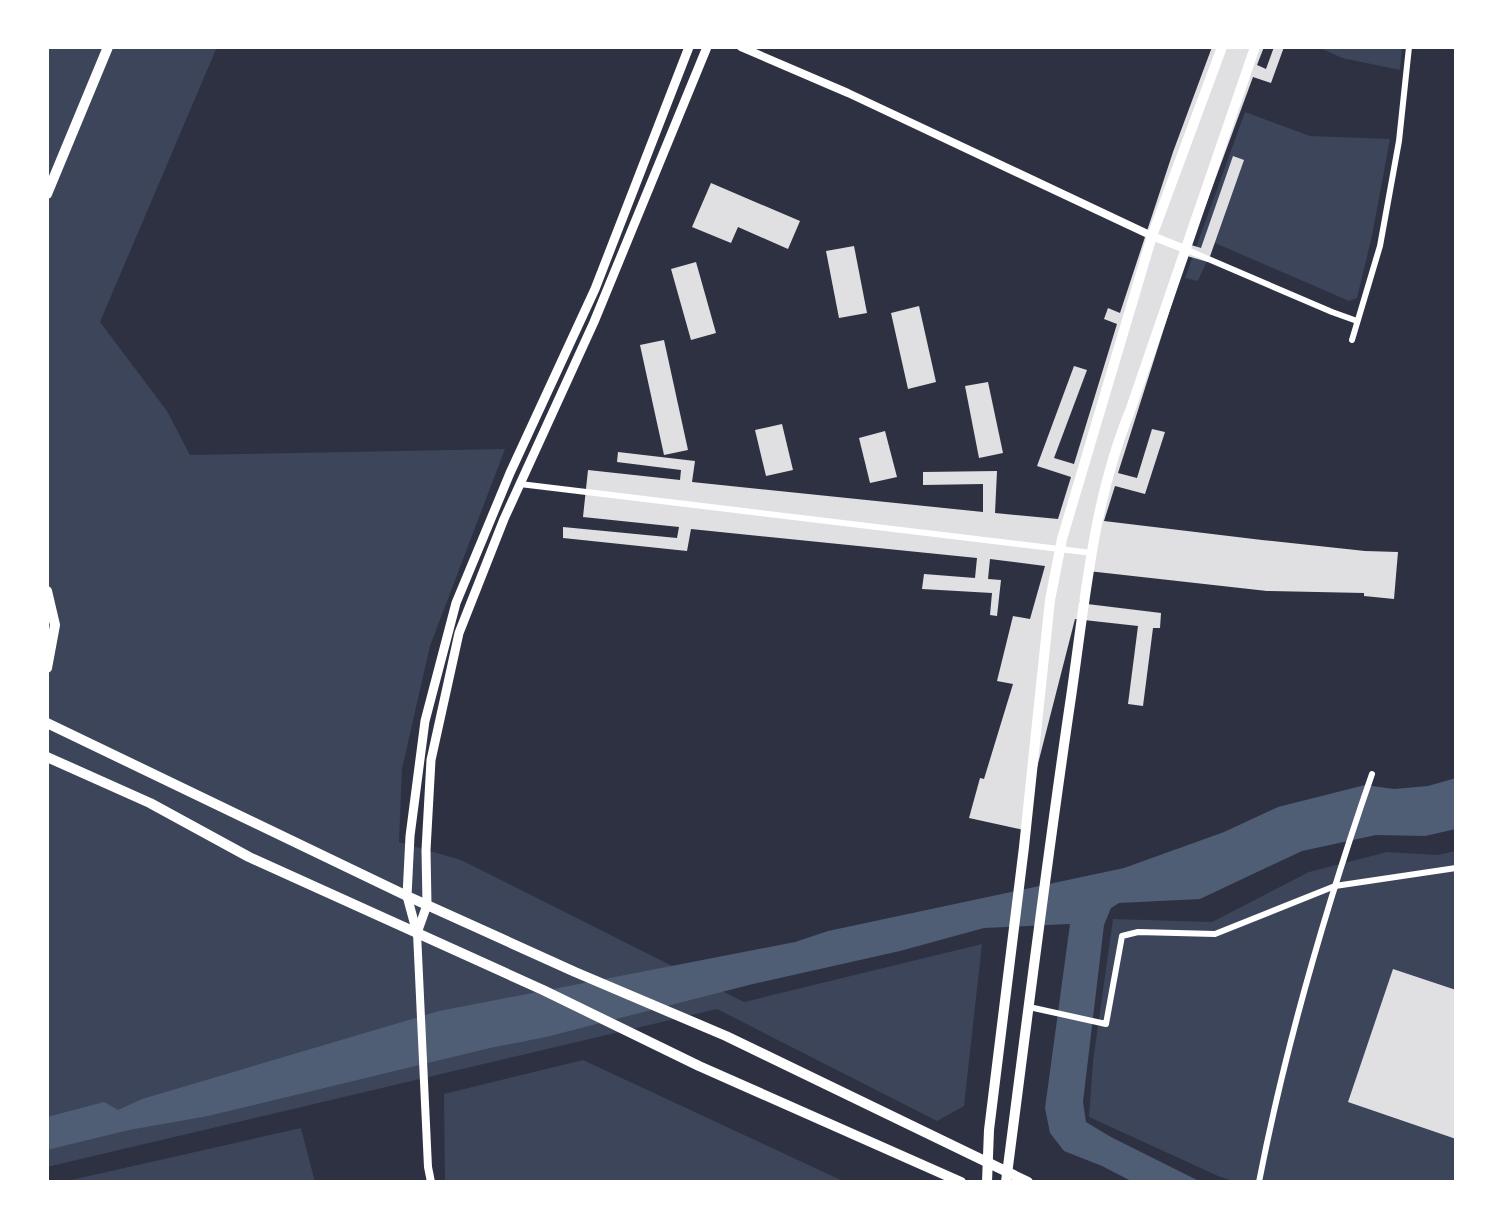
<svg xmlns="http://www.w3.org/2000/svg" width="1503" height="1229" font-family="'Space Grotesk',sans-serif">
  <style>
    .green { fill: #3c4559 }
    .water { fill: #4f5d75 }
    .building { fill: #e0e0e3 }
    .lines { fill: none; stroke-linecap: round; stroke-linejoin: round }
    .minor { stroke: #fff; stroke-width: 6 }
    .tertiary { stroke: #fff; stroke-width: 8 }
    .secondary { stroke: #fff; stroke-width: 9 }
    .primary { stroke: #fff; stroke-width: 10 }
    .trunk { stroke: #fff; stroke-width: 10 }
  </style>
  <rect width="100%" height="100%" fill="#2d3142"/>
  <g class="green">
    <path d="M 47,47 L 217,47 L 100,322 L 167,411 L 190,455 L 505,449 L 430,646 L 402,769 L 399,842 L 461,860 L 744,1002 L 982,944 L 964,1106 L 937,1121 L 717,1009 L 47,1167 Z"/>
    <path d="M 1318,47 L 1402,47 L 1400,70 L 1342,58 Z"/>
    <path d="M 1245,112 L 1310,136 L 1390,139 L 1372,236 L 1357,298 L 1349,301 L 1215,243 L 1198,281 L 1185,278 Z"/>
    <path d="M 1456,851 L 1456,1182 L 1236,1182 L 1218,1176 L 1089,1117 L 1093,1061 L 1113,919 L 1212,922 L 1309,872 L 1387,852 L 1438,855 Z"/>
    <path d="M 583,1060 L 845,1182 L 445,1182 L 444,1094 Z"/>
    <path d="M 301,1128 L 315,1182 L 62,1182 Z"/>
  </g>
  <path class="water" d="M 1456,778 L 1456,829 L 1425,836 L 1376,835 L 1302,851 L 1200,899 L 1119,903 L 1111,908 L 1104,925 L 1083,1102 L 1086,1122 L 1111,1137 L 1201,1182 L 1133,1182 L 1102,1166 L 1064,1151 L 1050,1133 L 1045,1108 L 1070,924 L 984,928 L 900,951 L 749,985 L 546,1037 L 490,1048 L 208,1116 L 129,1130 L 47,1150 L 47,1117 L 104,1102 L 118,1110 L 142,1099 L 439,1011 L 795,942 L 828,931 L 1124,868 L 1224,832 L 1278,807 L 1365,785 L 1394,789 L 1428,786 Z"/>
  <g class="building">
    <path d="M 1212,47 L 1264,47 L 1257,65 L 1266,69 L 1274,47 L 1284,47 L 1271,83 L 1253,77 L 1191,245 L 1201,248 L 1233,156 L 1244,160 L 1208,262 L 1187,256 L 1118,473 L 1137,478 L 1152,429 L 1165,432 L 1145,494 L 1115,486 L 1104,521 L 1262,540 L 1365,551 L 1398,552 L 1394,599 L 1364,596 L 1364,593 L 1267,591 L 1088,571 L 1079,603 L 1161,613 L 1160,628 L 1153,628 L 1143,706 L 1128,704 L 1138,626 L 1075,619 L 1031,791 L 1024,830 L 969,818 L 980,778 L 984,779 L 1013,684 L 997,681 L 1013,616 L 1030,619 L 1045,566 L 990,559 L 988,579 L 1001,580 L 997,616 L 990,615 L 992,593 L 922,589 L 924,574 L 975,578 L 977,558 L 691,529 L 687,551 L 563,538 L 563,527 L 677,538 L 679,527 L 583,517 L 588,470 L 680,480 L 681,470 L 617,462 L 618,452 L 695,461 L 692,482 L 983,512 L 983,484 L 923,485 L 923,472 L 997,471 L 995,513 L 1058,519 L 1071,477 L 1037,466 L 1074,366 L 1087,370 L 1054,458 L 1074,464 L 1117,324 L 1104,319 L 1108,308 L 1120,313 L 1173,152 Z"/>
    <path d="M 711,183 L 800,221 L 788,249 L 738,227 L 731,243 L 692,227 Z"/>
    <path d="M 854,246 L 867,313 L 839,318 L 826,251 Z"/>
    <path d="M 696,262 L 716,333 L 691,340 L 671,269 Z"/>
    <path d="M 919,306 L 936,382 L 908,389 L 891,313 Z"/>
    <path d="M 664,340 L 688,450 L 664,455 L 640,345 Z"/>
    <path d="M 988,382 L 1003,453 L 979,458 L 965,386 Z"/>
    <path d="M 782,424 L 793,470 L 766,476 L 755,430 Z"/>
    <path d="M 885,431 L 897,477 L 870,483 L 859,438 Z"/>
    <path d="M 1393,969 L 1456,990 L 1456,1139 L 1348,1102 Z"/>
  </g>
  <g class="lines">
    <g class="minor">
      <path d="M 1185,249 L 1332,312 L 1357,321"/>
      <path d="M 1352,340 L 1380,246 L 1399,141 L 1409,47"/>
      <path d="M 520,484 L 1092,553"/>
      <path d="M 1029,1007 L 1106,1024 L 1122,936 L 1138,932 L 1215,934 L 1335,886 L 1456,868"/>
      <path d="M 1259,1182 C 1286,1043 1326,907 1372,774"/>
    </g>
    <g class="tertiary">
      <path d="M 741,47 L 848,93 L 1152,236 L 1185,249"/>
      <path d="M 417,933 L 428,1167 L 431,1182"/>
    </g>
    <g class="secondary">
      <path d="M 417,933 L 427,905 L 426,850 L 431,760 L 459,633 L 504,519 L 594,322 L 707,47"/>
      <path d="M 417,933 L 407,896 L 410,836 L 425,721 L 456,603 L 510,473 L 595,289 L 689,47"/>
    </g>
    <g class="primary">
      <path d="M 47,194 L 108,47"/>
      <path d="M 47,723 L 407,896 L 575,972 L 726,1036 L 1028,1182"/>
      <path d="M 47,757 L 150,803 L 249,857 L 543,990 L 699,1066 L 961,1182"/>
      <path d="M 987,1182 L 989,1130 L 1024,847 L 1050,600 L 1062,539 L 1152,236 L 1222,47"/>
      <path d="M 1006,1182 C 1027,1020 1047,858 1071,697 C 1085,601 1093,501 1130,411 L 1255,47"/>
    </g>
    <path class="trunk" d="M 47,591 L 55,625 L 47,668"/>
  </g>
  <rect width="1503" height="1229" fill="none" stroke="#ffffff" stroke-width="98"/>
</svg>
